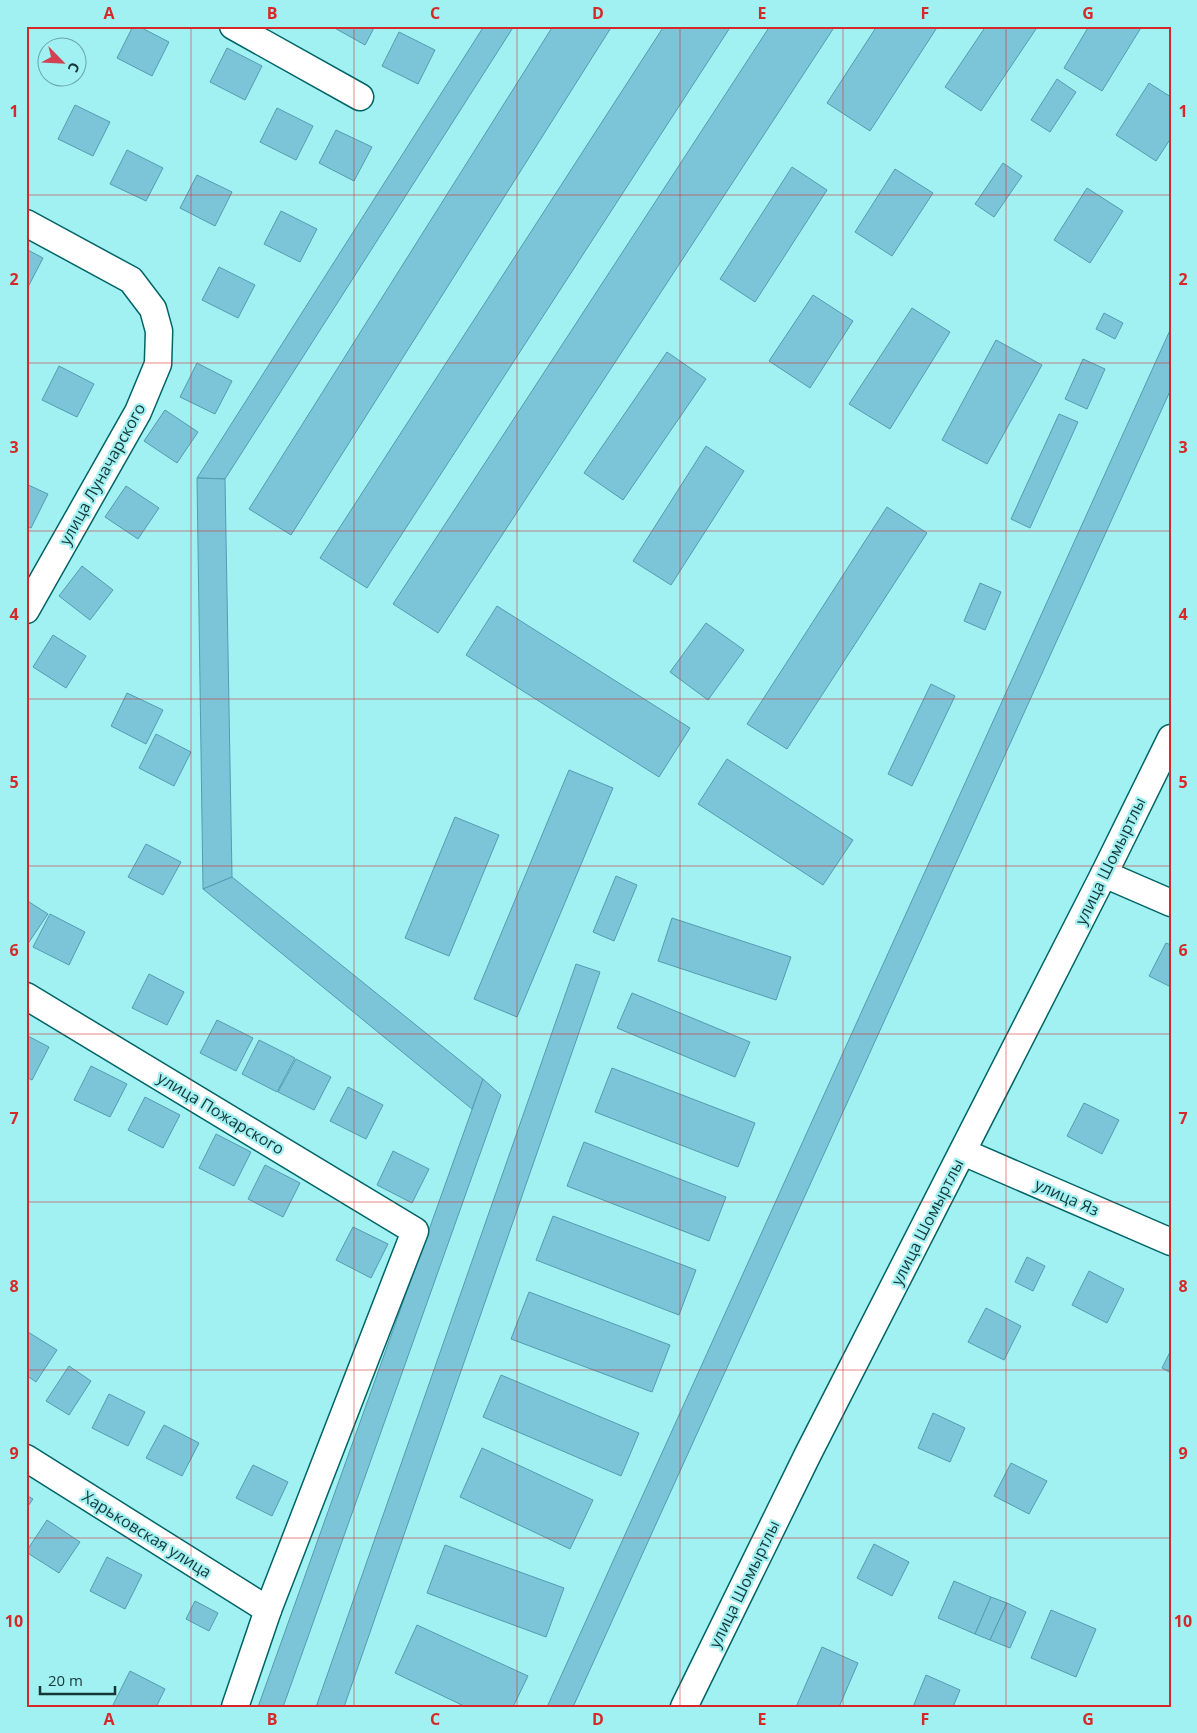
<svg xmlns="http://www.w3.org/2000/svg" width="1197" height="1733" font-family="'Open Sans',sans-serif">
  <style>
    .building { fill: #7cc4d8; stroke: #549cb0 }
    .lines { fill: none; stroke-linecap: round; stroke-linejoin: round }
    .minor-casing { stroke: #016466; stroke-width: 29 }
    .minor { stroke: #fff; stroke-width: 26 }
    .grid { fill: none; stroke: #d62828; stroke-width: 1; stroke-opacity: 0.55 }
    .labels { text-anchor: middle; stroke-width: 4.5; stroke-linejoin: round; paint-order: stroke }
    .street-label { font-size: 16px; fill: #163738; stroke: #a1f0f2 }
    .neatline { fill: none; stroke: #d62828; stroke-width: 2 }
    .grid-label { font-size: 16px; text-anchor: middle; font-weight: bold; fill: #d62828 }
  </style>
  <rect width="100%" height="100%" fill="#a1f0f2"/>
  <g class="building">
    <path d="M 133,26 L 138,26 L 169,42 L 152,76 L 117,58 Z"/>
    <path d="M 331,26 L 375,26 L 365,45 Z"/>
    <path d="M 484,26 L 514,26 L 225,479 L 197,478 Z"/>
    <path d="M 553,26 L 612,26 L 291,535 L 249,509 Z"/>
    <path d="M 664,26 L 731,26 L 367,588 L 320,558 Z"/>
    <path d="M 770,26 L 835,26 L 438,633 L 393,604 Z"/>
    <path d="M 877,26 L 938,26 L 870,131 L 827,103 Z"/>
    <path d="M 986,26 L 1038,26 L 981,111 L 945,87 Z"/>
    <path d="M 1089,26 L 1142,26 L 1102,91 L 1064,68 Z"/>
    <path d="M 399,32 L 435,50 L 418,84 L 382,66 Z"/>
    <path d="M 227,48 L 262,66 L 245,100 L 210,82 Z"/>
    <path d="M 1057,79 L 1076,92 L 1050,132 L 1031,120 Z"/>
    <path d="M 1149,83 L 1171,97 L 1171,138 L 1156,161 L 1116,135 Z"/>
    <path d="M 75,105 L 110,122 L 93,156 L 58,139 Z"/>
    <path d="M 277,108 L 313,126 L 296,160 L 260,142 Z"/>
    <path d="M 336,130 L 372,147 L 354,181 L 319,163 Z"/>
    <path d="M 127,150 L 163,168 L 146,201 L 110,184 Z"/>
    <path d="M 1003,163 L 1022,176 L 994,217 L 975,204 Z"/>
    <path d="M 792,167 L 827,190 L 755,302 L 720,279 Z"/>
    <path d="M 895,169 L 933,193 L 892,256 L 855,232 Z"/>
    <path d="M 197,175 L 232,192 L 215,226 L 180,208 Z"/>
    <path d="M 1087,188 L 1123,211 L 1090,263 L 1054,240 Z"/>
    <path d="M 281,211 L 317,229 L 300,262 L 264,244 Z"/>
    <path d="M 26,249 L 43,258 L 26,291 Z"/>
    <path d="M 219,267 L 255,285 L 238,318 L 202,300 Z"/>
    <path d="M 813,295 L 853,321 L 810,388 L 769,361 Z"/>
    <path d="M 912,308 L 950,332 L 890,429 L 849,404 Z"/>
    <path d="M 1104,313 L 1123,323 L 1115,339 L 1096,329 Z"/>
    <path d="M 1171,328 L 1171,389 L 573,1707 L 547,1707 Z"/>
    <path d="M 996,340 L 1042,365 L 987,464 L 942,440 Z"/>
    <path d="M 667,352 L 706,379 L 623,500 L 584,473 Z"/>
    <path d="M 1083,359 L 1105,369 L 1087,409 L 1065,399 Z"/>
    <path d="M 197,363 L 232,381 L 215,414 L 180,397 Z"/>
    <path d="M 59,366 L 94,384 L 77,417 L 42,400 Z"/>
    <path d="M 165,410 L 198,432 L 177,463 L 144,441 Z"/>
    <path d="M 1059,414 L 1078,422 L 1030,528 L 1011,519 Z"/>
    <path d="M 706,446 L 744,471 L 671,585 L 633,561 Z"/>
    <path d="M 197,478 L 225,479 L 232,877 L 203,889 Z"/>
    <path d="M 26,484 L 48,494 L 31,528 L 26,526 Z"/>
    <path d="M 126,486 L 159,508 L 138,539 L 105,517 Z"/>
    <path d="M 887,507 L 927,533 L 787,749 L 747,724 Z"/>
    <path d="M 82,566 L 113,590 L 90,620 L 59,596 Z"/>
    <path d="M 980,583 L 1001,592 L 985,630 L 964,621 Z"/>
    <path d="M 497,606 L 690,728 L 659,777 L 466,655 Z"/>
    <path d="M 706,623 L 744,650 L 708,700 L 670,672 Z"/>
    <path d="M 53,635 L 86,656 L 66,688 L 33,667 Z"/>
    <path d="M 931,684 L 955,696 L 912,786 L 888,774 Z"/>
    <path d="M 127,693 L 163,710 L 146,744 L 111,726 Z"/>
    <path d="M 156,734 L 191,752 L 174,786 L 139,768 Z"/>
    <path d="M 727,759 L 853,840 L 823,885 L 698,804 Z"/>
    <path d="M 569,770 L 613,788 L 517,1017 L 474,999 Z"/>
    <path d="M 455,817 L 499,835 L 449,956 L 405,938 Z"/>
    <path d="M 146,844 L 181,862 L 163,895 L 128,877 Z"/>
    <path d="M 616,876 L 637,885 L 614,941 L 593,932 Z"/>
    <path d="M 232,877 L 483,1079 L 472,1109 L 203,889 Z"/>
    <path d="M 26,900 L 48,914 L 27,945 L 26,945 Z"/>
    <path d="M 50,914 L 85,932 L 69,965 L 33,947 Z"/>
    <path d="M 672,918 L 791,957 L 776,1000 L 658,961 Z"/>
    <path d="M 1166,943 L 1171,945 L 1171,987 L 1149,976 Z"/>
    <path d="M 576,964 L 600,972 L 344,1707 L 316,1707 Z"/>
    <path d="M 149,974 L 184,992 L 167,1025 L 132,1008 Z"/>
    <path d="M 632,993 L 750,1042 L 735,1077 L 617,1028 Z"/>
    <path d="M 217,1020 L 253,1038 L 236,1071 L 200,1053 Z"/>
    <path d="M 26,1035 L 49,1047 L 32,1080 L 26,1077 Z"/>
    <path d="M 259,1040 L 295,1058 L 277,1092 L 242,1074 Z"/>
    <path d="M 296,1059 L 331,1077 L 314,1110 L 278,1092 Z"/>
    <path d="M 91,1066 L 127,1084 L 110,1117 L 74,1100 Z"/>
    <path d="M 612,1068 L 755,1123 L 738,1167 L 595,1112 Z"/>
    <path d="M 483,1079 L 501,1095 L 283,1707 L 258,1707 Z"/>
    <path d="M 348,1087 L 383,1105 L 366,1139 L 330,1121 Z"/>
    <path d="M 145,1097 L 180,1115 L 163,1148 L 128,1130 Z"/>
    <path d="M 1084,1103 L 1119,1120 L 1102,1154 L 1067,1136 Z"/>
    <path d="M 216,1134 L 251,1152 L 234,1186 L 199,1168 Z"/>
    <path d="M 584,1142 L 726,1197 L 709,1241 L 567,1186 Z"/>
    <path d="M 393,1151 L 429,1169 L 412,1203 L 377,1185 Z"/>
    <path d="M 265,1165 L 300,1183 L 283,1217 L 248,1199 Z"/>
    <path d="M 553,1216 L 696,1270 L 679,1315 L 536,1260 Z"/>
    <path d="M 353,1227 L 388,1244 L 371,1278 L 336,1260 Z"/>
    <path d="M 1027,1257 L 1045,1266 L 1033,1291 L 1015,1282 Z"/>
    <path d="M 1089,1271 L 1124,1289 L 1107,1323 L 1072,1305 Z"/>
    <path d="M 529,1292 L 670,1345 L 652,1392 L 511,1339 Z"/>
    <path d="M 986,1308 L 1021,1326 L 1004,1360 L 968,1342 Z"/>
    <path d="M 28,1332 L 57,1350 L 36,1382 L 26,1375 L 26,1335 Z"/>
    <path d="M 1171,1350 L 1171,1373 L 1162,1368 Z"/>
    <path d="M 69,1366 L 91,1381 L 69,1415 L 46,1401 Z"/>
    <path d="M 501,1375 L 639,1433 L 621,1476 L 483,1417 Z"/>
    <path d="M 109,1394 L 145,1412 L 128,1446 L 92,1428 Z"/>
    <path d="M 933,1413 L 965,1428 L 950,1462 L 918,1448 Z"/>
    <path d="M 164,1425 L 199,1443 L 182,1476 L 146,1458 Z"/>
    <path d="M 482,1448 L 593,1500 L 570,1549 L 460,1497 Z"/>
    <path d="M 1011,1463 L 1047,1481 L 1029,1514 L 994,1496 Z"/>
    <path d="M 253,1465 L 288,1482 L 272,1516 L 236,1498 Z"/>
    <path d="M 26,1495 L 33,1499 L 26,1509 Z"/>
    <path d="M 47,1520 L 80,1542 L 59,1573 L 26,1552 Z"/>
    <path d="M 874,1544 L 909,1562 L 892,1596 L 857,1578 Z"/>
    <path d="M 445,1545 L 564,1588 L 546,1637 L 427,1593 Z"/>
    <path d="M 107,1557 L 142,1575 L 125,1609 L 90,1591 Z"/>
    <path d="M 954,1581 L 991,1597 L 975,1634 L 938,1618 Z"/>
    <path d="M 991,1597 L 1007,1603 L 990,1640 L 975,1634 Z"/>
    <path d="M 195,1601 L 218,1613 L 209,1631 L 186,1619 Z"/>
    <path d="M 1007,1603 L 1026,1612 L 1010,1648 L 990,1640 Z"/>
    <path d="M 1051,1610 L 1096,1629 L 1076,1677 L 1031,1658 Z"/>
    <path d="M 417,1625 L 528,1676 L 513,1707 L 466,1707 L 395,1673 Z"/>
    <path d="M 822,1647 L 858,1663 L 839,1707 L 796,1707 Z"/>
    <path d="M 130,1671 L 165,1689 L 156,1707 L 117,1707 L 113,1705 Z"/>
    <path d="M 926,1675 L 960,1690 L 953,1707 L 913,1707 Z"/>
  </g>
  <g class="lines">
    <defs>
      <g id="minor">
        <path d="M 233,26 L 360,97"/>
        <path d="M 26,223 L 131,280 L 153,309 L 159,331 L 158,364 L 138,412 L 26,610"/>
        <path d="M 1104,874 L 1171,903"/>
        <path d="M 26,996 L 415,1231 L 268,1610 L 235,1707"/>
        <path d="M 963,1152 L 1171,1242"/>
        <path d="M 26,1458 L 268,1610"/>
        <path d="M 684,1707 L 808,1454 L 1104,874 L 1171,738"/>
      </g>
    </defs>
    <use href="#minor" class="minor-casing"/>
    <use href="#minor" class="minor"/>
  </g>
  <path class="grid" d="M 191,26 L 191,1707M 354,26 L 354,1707M 517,26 L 517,1707M 680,26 L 680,1707M 843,26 L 843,1707M 1006,26 L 1006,1707M 26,195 L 1171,195M 26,363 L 1171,363M 26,531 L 1171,531M 26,699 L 1171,699M 26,866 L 1171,866M 26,1034 L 1171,1034M 26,1202 L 1171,1202M 26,1370 L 1171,1370M 26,1538 L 1171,1538"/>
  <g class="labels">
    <g class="street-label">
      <text transform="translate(102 474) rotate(-61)" y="6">улица Луначарского</text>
      <text transform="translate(1110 861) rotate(-64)" y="6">улица Шомыртлы</text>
      <text transform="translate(221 1113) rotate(31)" y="6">улица Пожарского</text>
      <text transform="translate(1067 1197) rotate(24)" y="6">улица Яз</text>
      <text transform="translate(927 1222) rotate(-63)" y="6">улица Шомыртлы</text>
      <text transform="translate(147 1534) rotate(32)" y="6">Харьковская улица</text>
      <text transform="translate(744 1584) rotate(-64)" y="6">улица Шомыртлы</text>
    </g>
  </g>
  <rect width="1197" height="1733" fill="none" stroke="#a1f0f2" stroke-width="55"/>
  <g transform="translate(62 62) rotate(114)"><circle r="24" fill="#a1f0f2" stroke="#69a6a8"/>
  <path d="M0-4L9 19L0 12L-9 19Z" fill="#d34254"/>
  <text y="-8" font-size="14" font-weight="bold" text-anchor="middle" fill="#163738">С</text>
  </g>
  <path d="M40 1686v8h75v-8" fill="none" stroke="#163738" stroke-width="2.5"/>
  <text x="48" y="1686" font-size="15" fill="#163738" stroke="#a1f0f2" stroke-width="4" paint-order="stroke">20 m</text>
  <rect x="28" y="28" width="1142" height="1678" class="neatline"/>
  <g class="grid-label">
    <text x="109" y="19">A</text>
    <text x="272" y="19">B</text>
    <text x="435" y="19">C</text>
    <text x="598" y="19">D</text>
    <text x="762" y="19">E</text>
    <text x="925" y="19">F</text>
    <text x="1088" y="19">G</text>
    <text x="14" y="117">1</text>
    <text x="1183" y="117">1</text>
    <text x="14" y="285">2</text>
    <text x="1183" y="285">2</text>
    <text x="14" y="453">3</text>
    <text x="1183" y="453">3</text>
    <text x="14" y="620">4</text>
    <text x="1183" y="620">4</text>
    <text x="14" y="788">5</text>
    <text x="1183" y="788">5</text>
    <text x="14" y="956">6</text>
    <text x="1183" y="956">6</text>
    <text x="14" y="1124">7</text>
    <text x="1183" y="1124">7</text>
    <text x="14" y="1292">8</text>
    <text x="1183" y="1292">8</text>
    <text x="14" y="1459">9</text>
    <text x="1183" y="1459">9</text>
    <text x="14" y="1627">10</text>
    <text x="1183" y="1627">10</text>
    <text x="109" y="1725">A</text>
    <text x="272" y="1725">B</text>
    <text x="435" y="1725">C</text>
    <text x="598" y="1725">D</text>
    <text x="762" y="1725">E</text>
    <text x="925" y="1725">F</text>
    <text x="1088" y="1725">G</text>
  </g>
</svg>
